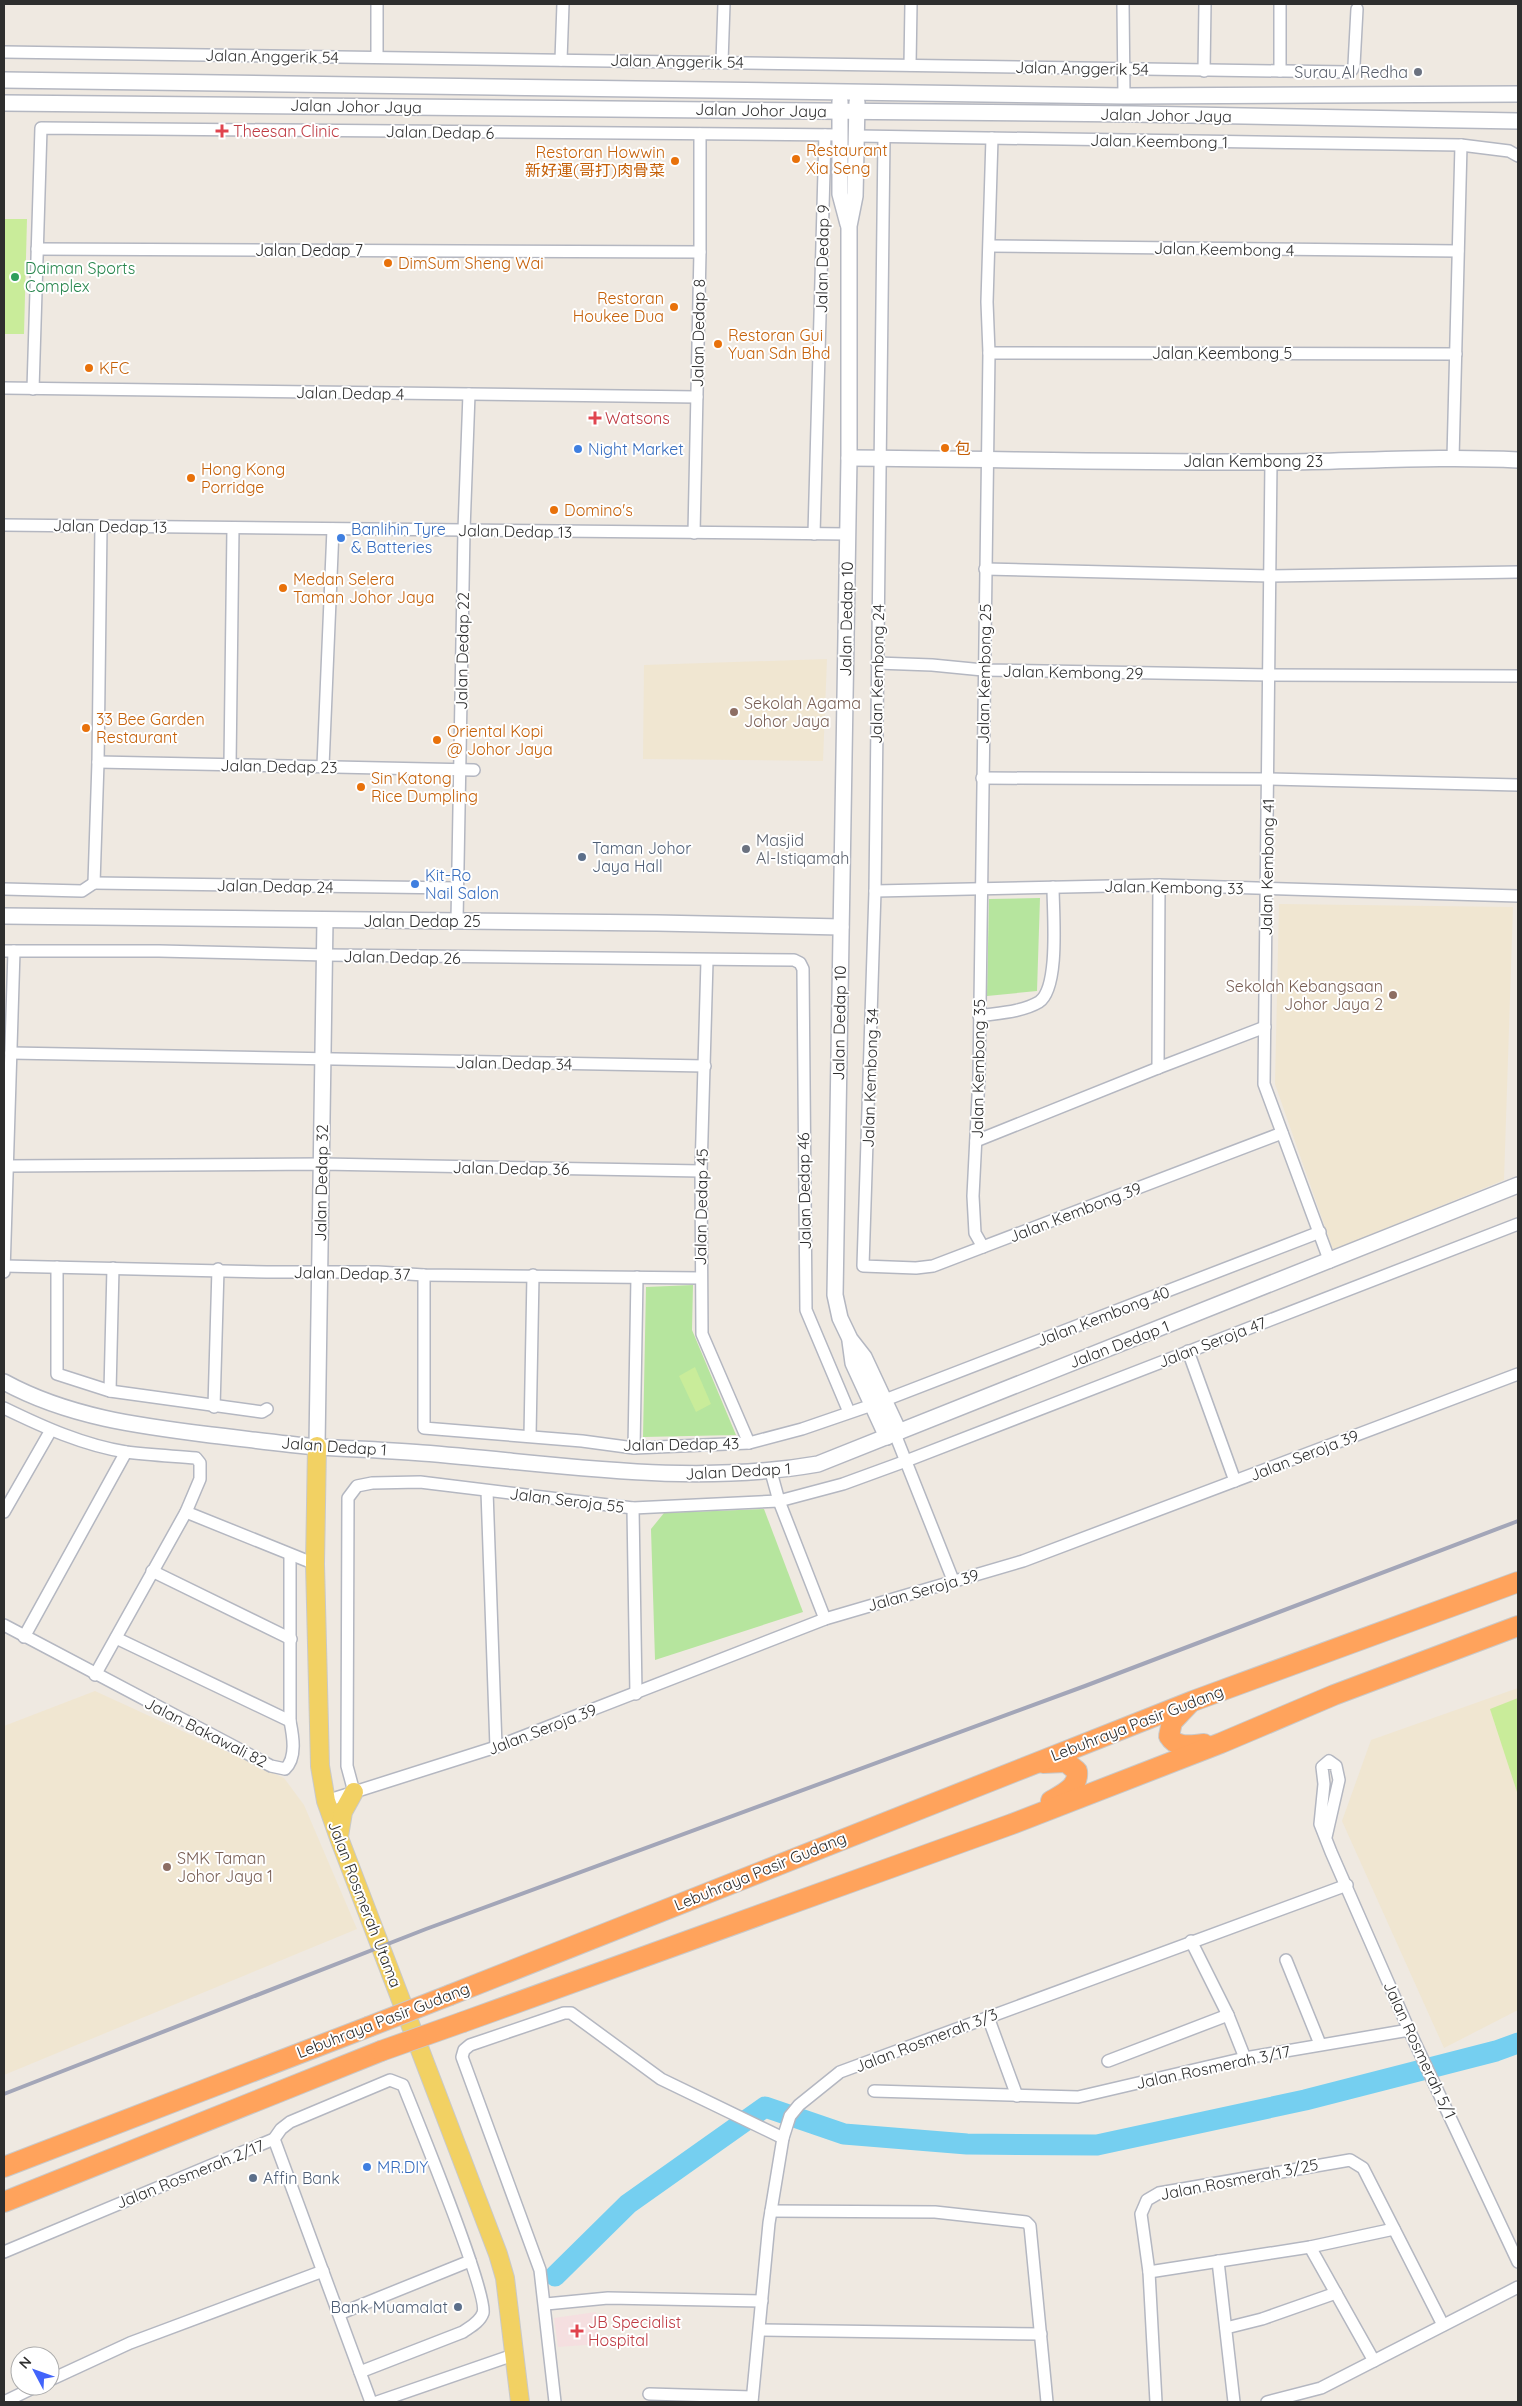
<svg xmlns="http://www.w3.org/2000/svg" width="1522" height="2406" font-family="Quicksand,'Noto Sans SC',sans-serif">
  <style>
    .education { fill: #f0e6d1 }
    .medical { fill: #f5dfe0 }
    .green { fill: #b6e59e }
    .pitch { fill: #c9ec9a }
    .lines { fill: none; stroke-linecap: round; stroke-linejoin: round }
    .river { stroke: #75cff0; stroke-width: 21 }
    .street-casing { stroke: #b4b7c1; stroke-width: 14 }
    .secondary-casing { stroke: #b4b7c1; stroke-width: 18 }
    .primary-casing { stroke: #c9c9c9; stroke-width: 20 }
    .highway-casing { stroke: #c9c9c9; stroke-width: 22 }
    .street { stroke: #fff; stroke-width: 11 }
    .secondary { stroke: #fff; stroke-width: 15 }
    .primary { stroke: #f2d163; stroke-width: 18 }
    .highway { stroke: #ffa35c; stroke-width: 20 }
    .rail { stroke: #a3a6b8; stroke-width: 4 }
    .highway-bridge-casing { stroke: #c9c9c9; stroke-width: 22; stroke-linecap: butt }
    .highway-bridge { stroke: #ffa35c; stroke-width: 20 }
    .worship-dot { fill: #6b7280; stroke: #fff; stroke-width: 2 }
    .health-dot { fill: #e0444e; stroke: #fff; stroke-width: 2 }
    .food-dot { fill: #e8710a; stroke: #fff; stroke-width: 2 }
    .leisure-dot { fill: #2e9e5b; stroke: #fff; stroke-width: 2 }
    .shop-dot { fill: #3f7fe0; stroke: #fff; stroke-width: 2 }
    .education-dot { fill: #8d6e63; stroke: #fff; stroke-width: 2 }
    .service-dot { fill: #5c6f8a; stroke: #fff; stroke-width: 2 }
    .labels { text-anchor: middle; stroke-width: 4; stroke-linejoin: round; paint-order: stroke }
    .street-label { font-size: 16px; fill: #2e2e2e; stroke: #fff }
    .worship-label { font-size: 16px; fill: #5b616d; stroke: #fff; text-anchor: end }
    .health-label { font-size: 16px; fill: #be3a42; stroke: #fff; text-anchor: start }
    .food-label { font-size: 16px; fill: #c56008; stroke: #fff; text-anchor: start }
    .leisure-label { font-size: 16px; fill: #27864d; stroke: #fff; text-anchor: start }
    .shop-label { font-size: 16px; fill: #366cbe; stroke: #fff; text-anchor: start }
    .education-label { font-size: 16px; fill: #785e54; stroke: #fff; text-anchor: start }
    .service-label { font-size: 16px; fill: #4e5e75; stroke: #fff; text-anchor: start }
  </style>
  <rect width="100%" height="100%" fill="#efe9e1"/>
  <g class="education">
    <path d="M 827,659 L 823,761 L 643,759 L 644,665 Z"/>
    <path d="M 1279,904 L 1513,907 L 1504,1180 L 1333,1250 L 1275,1084 Z"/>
    <path d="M 1518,1688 L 1518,2010 L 1444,2048 L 1342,1821 L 1371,1740 Z"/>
    <path d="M 95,1691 L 284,1778 L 304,1805 L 357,1929 L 4,2075 L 4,1726 Z"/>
  </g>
  <path class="medical" d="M 596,2312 L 599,2344 L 558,2347 L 554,2318 Z"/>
  <g class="green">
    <path d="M 1040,898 L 1037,991 L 987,996 L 989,899 Z"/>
    <path d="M 693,1285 L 692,1330 L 736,1435 L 643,1437 L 646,1287 Z"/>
    <path d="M 764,1509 L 803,1612 L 655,1660 L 651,1529 L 664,1513 Z"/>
  </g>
  <g class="pitch">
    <path d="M 4,219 L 27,219 L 24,334 L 4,334 Z"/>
    <path d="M 695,1367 L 711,1404 L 696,1412 L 679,1376 Z"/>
    <path d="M 1518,1698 L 1518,1795 L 1490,1709 Z"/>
  </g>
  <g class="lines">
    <path class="river" d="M 555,2276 L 628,2204 L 765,2107 L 844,2134 L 967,2144 L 1097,2145 L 1305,2100 L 1496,2051 L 1518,2043"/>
    <defs>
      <g id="street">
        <path d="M 1123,4 L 1124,96"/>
        <path d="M 4,52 L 1347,72 L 1352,70 L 1354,65 L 1357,9"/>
        <path d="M 377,57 L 377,4"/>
        <path d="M 561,60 L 563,4"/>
        <path d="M 722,62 L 724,4"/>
        <path d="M 910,65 L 911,4"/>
        <path d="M 1204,71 L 1205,4"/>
        <path d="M 1280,71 L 1280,4"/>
        <path d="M 857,136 L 1461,145 L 1509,151 L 1518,156"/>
        <path d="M 884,137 L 875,891 L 863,1266 L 916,1268 L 933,1266 L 1282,1133"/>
        <path d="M 990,246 L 1458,251"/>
        <path d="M 37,249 L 700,252"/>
        <path d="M 989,353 L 1456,354"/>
        <path d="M 4,388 L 697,397"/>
        <path d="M 33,389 L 41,128 L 840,135"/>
        <path d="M 1453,458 L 1461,145"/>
        <path d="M 1271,462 L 1264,1084 L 1330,1262"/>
        <path d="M 4,525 L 847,534"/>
        <path d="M 694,533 L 700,252 L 700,134"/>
        <path d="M 814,534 L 825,135"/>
        <path d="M 985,569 L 1270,576 L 1518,572"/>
        <path d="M 877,663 L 932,665 L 983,670 L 1269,675 L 1518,676"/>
        <path d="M 98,762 L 474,770"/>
        <path d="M 230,765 L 233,528"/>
        <path d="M 323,766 L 333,529"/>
        <path d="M 982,778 L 1268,779 L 1518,785"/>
        <path d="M 94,883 L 457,888"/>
        <path d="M 94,883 L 98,762 L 101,526"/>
        <path d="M 4,889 L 82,891 L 94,883"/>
        <path d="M 875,891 L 1159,885 L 1518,896"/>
        <path d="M 457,921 L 464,530 L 469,394"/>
        <path d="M 4,951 L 159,951 L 326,955 L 794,960 L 800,963 L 803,969 L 806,1310 L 849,1412"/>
        <path d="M 707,961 L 701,1171 L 702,1334 L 749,1443"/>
        <path d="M 979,1016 C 998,1013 1022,1012 1039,1002 C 1060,988 1053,912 1053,887"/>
        <path d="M 11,1053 L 705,1066"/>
        <path d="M 1158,1068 L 1159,885"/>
        <path d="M 976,1141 L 1158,1068 L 1265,1027"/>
        <path d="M 7,1166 L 322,1164 L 701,1171"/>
        <path d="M 983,1247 L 975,1233 L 973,1196 L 979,1076 L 989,353 L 987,302 L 992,138"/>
        <path d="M 4,1266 L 267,1272 L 378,1272 L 424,1275 L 700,1278"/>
        <path d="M 57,1267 L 57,1374 L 110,1391 L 262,1412 L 267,1409"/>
        <path d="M 4,1272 L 14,951"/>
        <path d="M 424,1275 L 424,1428 L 582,1441 L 634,1448 L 749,1443 L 802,1429 L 872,1405"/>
        <path d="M 1188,1351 L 1235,1481"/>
        <path d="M 110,1391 L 113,1268"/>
        <path d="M 885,1400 L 1320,1232"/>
        <path d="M 214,1407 L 218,1269"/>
        <path d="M 4,1408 C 43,1427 83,1445 126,1452 C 149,1455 173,1456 196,1458 L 200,1463 L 200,1479 L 186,1512 L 95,1675"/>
        <path d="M 895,1434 L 953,1580"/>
        <path d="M 530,1436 L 533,1275"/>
        <path d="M 634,1448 L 637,1277"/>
        <path d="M 771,1472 L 779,1501 L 825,1619"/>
        <path d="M 487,1491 L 496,1747"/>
        <path d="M 633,1508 L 636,1694"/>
        <path d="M 4,1512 L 51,1430"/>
        <path d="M 186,1512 L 315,1564"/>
        <path d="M 152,1571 L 291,1639"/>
        <path d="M 4,1625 L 271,1766 L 285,1769 C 297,1758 293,1736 290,1721 L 290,1555"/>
        <path d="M 24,1637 L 126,1452"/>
        <path d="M 116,1638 L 290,1721"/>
        <path d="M 354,1792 L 347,1766 L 348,1498 L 357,1486 L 372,1483 L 420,1482 L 633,1508 L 779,1501 L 843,1484 L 906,1461 L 1518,1224"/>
        <path d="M 326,1801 L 496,1747 L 825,1619 L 1023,1561 L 1518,1374"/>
        <path d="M 1326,1837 L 1339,1780 L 1336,1766 L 1329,1761 L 1322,1767 L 1324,1784 L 1320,1824 L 1331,1852 L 1409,2030 L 1518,2262"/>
        <path d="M 1191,1941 L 1228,2015 L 1245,2058"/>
        <path d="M 1286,1960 L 1320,2044"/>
        <path d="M 988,2017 L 1017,2096"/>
        <path d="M 1108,2061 L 1228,2015"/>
        <path d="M 874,2091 L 1078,2097 L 1245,2058 L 1409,2030"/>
        <path d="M 274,2139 L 371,2402"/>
        <path d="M 771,2211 L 935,2212 L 1026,2222 L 1030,2226 L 1047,2402"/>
        <path d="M 1310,2247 L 1374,2361"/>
        <path d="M 4,2252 L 274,2139 L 281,2129 L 290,2122 L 390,2080 L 403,2085 C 415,2115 489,2296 483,2313 C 480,2322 470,2327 463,2332 L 360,2372"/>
        <path d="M 1218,2261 L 1234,2402"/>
        <path d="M 1149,2272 L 1310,2247 L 1394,2229"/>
        <path d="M 546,2304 L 608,2298 L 762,2301"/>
        <path d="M 339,2314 L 470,2261"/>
        <path d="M 1226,2328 L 1262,2319 L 1336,2293"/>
        <path d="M 760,2330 L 1041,2334"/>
        <path d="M 50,2380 L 130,2343 L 323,2271"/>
        <path d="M 649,2394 L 752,2397"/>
        <path d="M 4,2402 L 37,2386"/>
        <path d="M 377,2402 L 516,2354"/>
        <path d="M 555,2402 L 540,2270 L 462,2057 L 464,2050 L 470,2045 L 564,2013 L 571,2013 L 661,2079 L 783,2138"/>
        <path d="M 752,2402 L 769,2223 L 783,2138 L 790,2116 L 799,2105 L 840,2072 L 1347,1885"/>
        <path d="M 1156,2402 L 1149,2272 L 1141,2214 L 1147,2200 L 1159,2193 L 1350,2160 L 1363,2168 L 1443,2325"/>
        <path d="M 1267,2402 L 1321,2388 L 1518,2287"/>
      </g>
      <g id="secondary">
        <path d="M 4,80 L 1124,96 L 1518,94"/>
        <path d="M 840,101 L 840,194 L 848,224"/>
        <path d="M 857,102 L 855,196 L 849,226 L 849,458 L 835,1295 L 840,1318 L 850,1339 L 864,1357 L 899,1432"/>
        <path d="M 4,103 L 1134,114 L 1518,121"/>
        <path d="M 849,458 C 996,459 1144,463 1291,462 C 1367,461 1443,456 1518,460"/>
        <path d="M 4,916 L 657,923 L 841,927"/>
        <path d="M 850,1341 L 853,1363 L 887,1437"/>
        <path d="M 4,1382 C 68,1417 139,1426 211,1435 C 247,1439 282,1444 318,1447 C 353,1449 387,1450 422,1453 C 554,1463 686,1487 818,1464 L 1518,1185"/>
        <path d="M 317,1446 L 325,920"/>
      </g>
      <g id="primary">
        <path d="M 317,1446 L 315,1564 L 320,1766 L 326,1801 L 339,1838 L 498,2254 L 505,2278 L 520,2402"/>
        <path d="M 339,1836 L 343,1812 L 354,1792"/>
      </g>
      <g id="highway">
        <path d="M 1189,1704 L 1172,1722 L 1169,1736 C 1177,1749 1191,1745 1204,1744"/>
        <path d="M 1043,1763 L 1066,1762 L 1077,1771 C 1079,1787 1063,1794 1051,1801"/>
        <path d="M 450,1995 L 1193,1701 L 1518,1582"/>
        <path d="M 463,2022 L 1012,1824 L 1221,1743 L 1334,1695 L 1518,1626"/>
        <path d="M 4,2167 L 368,2027"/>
        <path d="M 4,2202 L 381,2051"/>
      </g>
    </defs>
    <use href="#street" class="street-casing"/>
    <use href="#secondary" class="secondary-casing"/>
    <use href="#primary" class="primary-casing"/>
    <use href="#highway" class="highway-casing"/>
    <use href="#street" class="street"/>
    <use href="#secondary" class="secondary"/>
    <use href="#primary" class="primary"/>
    <use href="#highway" class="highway"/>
    <path class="rail" d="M 4,2094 L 426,1929 L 1085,1686 L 1518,1521"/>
    <defs>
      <g id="highway-bridge">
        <path d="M 368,2027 L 450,1995"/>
        <path d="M 381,2051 L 463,2022"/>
      </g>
    </defs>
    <use href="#highway-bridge" class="highway-bridge-casing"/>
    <use href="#highway-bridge" class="highway-bridge"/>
  </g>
  <g class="worship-dot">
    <circle cx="1418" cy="72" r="5"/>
    <circle cx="746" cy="849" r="5"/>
  </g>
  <g class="health-dot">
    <path d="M219.5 123.5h5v5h5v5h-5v5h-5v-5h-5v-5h5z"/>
    <path d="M592.5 410.5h5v5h5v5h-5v5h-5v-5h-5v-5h5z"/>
    <path d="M574.5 2323.5h5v5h5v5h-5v5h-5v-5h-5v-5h5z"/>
  </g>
  <g class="food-dot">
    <circle cx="796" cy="159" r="5"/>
    <circle cx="675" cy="161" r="5"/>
    <circle cx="388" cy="263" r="5"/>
    <circle cx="674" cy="307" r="5"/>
    <circle cx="718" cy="344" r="5"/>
    <circle cx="89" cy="368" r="5"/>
    <circle cx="945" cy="448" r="5"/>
    <circle cx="191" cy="478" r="5"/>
    <circle cx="554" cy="510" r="5"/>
    <circle cx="283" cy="588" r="5"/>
    <circle cx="86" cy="728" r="5"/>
    <circle cx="437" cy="740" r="5"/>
    <circle cx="361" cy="787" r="5"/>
  </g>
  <circle class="leisure-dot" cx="15" cy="277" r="5"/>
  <g class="shop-dot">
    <circle cx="578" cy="449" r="5"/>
    <circle cx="341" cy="538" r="5"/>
    <circle cx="415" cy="884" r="5"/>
    <circle cx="367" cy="2167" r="5"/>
  </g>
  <g class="education-dot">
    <circle cx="734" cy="712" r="5"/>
    <circle cx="1393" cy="995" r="5"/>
    <circle cx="167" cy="1867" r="5"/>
  </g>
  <g class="service-dot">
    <circle cx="582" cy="857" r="5"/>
    <circle cx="253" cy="2178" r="5"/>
    <circle cx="458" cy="2307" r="5"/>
  </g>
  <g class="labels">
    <g class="street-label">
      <text transform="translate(272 56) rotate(1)" y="6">Jalan Anggerik 54</text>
      <text transform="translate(677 61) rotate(1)" y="6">Jalan Anggerik 54</text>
      <text transform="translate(1082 68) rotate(1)" y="6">Jalan Anggerik 54</text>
      <text transform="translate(356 106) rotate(1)" y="6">Jalan Johor Jaya</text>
      <text transform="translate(761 110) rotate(1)" y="6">Jalan Johor Jaya</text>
      <text transform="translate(1166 115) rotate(1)" y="6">Jalan Johor Jaya</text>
      <text transform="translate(440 132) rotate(1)" y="6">Jalan Dedap 6</text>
      <text transform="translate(1159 141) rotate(1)" y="6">Jalan Keembong 1</text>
      <text transform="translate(1224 249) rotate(1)" y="6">Jalan Keembong 4</text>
      <text x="309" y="256">Jalan Dedap 7</text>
      <text transform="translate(822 259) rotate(-89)" y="6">Jalan Dedap 9</text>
      <text transform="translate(698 333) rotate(-89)" y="6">Jalan Dedap 8</text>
      <text x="1222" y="359">Jalan Keembong 5</text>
      <text transform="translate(350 393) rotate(1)" y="6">Jalan Dedap 4</text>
      <text x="1253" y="467">Jalan Kembong 23</text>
      <text transform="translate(110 526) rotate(1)" y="6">Jalan Dedap 13</text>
      <text transform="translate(515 531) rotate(1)" y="6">Jalan Dedap 13</text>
      <text transform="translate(846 619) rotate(-89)" y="6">Jalan Dedap 10</text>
      <text transform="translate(462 651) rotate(-89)" y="6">Jalan Dedap 22</text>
      <text transform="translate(1073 672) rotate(1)" y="6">Jalan Kembong 29</text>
      <text transform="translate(877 674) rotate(-89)" y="6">Jalan Kembong 24</text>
      <text transform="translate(984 674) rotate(-89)" y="6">Jalan Kembong 25</text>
      <text transform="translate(279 766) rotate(1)" y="6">Jalan Dedap 23</text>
      <text transform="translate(1267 867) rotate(-89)" y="6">Jalan Kembong 41</text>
      <text transform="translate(275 886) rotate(1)" y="6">Jalan Dedap 24</text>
      <text transform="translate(1174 887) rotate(1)" y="6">Jalan Kembong 33</text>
      <text x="422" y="927">Jalan Dedap 25</text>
      <text transform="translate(402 957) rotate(1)" y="6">Jalan Dedap 26</text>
      <text transform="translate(839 1023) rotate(-89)" y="6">Jalan Dedap 10</text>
      <text transform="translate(514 1063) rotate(1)" y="6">Jalan Dedap 34</text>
      <text transform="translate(978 1069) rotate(-89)" y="6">Jalan Kembong 35</text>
      <text transform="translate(870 1078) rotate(-88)" y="6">Jalan Kembong 34</text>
      <text transform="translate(511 1168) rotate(1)" y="6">Jalan Dedap 36</text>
      <text transform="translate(321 1183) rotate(-89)" y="6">Jalan Dedap 32</text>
      <text transform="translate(804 1191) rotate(-91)" y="6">Jalan Dedap 46</text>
      <text transform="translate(701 1207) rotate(-89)" y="6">Jalan Dedap 45</text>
      <text transform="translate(1075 1212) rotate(-21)" y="6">Jalan Kembong 39</text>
      <text transform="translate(352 1273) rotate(1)" y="6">Jalan Dedap 37</text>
      <text transform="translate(1103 1316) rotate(-21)" y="6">Jalan Kembong 40</text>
      <text transform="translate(1212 1342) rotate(-21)" y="6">Jalan Seroja 47</text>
      <text transform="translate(1119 1344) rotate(-21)" y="6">Jalan Dedap 1</text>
      <text transform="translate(681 1444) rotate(-1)" y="6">Jalan Dedap 43</text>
      <text transform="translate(334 1446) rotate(4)" y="6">Jalan Dedap 1</text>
      <text transform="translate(1304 1455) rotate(-21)" y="6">Jalan Seroja 39</text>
      <text transform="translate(738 1471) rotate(-3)" y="6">Jalan Dedap 1</text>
      <text transform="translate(567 1500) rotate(7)" y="6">Jalan Seroja 55</text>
      <text transform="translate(923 1590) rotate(-16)" y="6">Jalan Seroja 39</text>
      <text transform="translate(1137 1723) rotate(-21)" y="6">Lebuhraya Pasir Gudang</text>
      <text transform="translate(542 1729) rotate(-21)" y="6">Jalan Seroja 39</text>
      <text transform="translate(206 1732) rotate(27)" y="6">Jalan Bakawali 82</text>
      <text transform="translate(760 1871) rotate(-22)" y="6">Lebuhraya Pasir Gudang</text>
      <text transform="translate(365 1904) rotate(69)" y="6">Jalan Rosmerah Utama</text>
      <text transform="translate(383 2020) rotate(-21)" y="6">Lebuhraya Pasir Gudang</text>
      <text transform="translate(926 2040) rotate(-21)" y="6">Jalan Rosmerah 3/3</text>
      <text transform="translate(1420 2050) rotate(65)" y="6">Jalan Rosmerah 5/1</text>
      <text transform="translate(1213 2067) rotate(-12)" y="6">Jalan Rosmerah 3/17</text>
      <text transform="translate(190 2174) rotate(-22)" y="6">Jalan Rosmerah 2/17</text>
      <text transform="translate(1239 2179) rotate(-11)" y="6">Jalan Rosmerah 3/25</text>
    </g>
    <g class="worship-label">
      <text x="1408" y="78">Surau Al Redha</text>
      <text x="756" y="846" text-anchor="start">Masjid<tspan x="756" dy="18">Al-Istiqamah</tspan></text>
    </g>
    <g class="health-label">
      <text x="233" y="137">Theesan Clinic</text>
      <text x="605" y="424">Watsons</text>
      <text x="588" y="2328">JB Specialist<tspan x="588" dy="18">Hospital</tspan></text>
    </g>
    <g class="food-label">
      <text x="806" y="156">Restaurant<tspan x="806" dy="18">Xia Seng</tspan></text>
      <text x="665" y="158" text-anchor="end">Restoran Howwin<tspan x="665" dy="18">新好運(哥打)肉骨菜</tspan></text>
      <text x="398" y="269">DimSum Sheng Wai</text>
      <text x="664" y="304" text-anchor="end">Restoran<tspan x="664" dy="18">Houkee Dua</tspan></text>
      <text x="728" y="341">Restoran Gui<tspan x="728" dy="18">Yuan Sdn Bhd</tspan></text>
      <text x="99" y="374">KFC</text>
      <text x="955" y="454">包</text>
      <text x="201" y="475">Hong Kong<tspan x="201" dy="18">Porridge</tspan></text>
      <text x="564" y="516">Domino's</text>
      <text x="293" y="585">Medan Selera<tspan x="293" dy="18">Taman Johor Jaya</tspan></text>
      <text x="96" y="725">33 Bee Garden<tspan x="96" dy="18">Restaurant</tspan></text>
      <text x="447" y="737">Oriental Kopi<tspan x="447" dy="18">@ Johor Jaya</tspan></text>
      <text x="371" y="784">Sin Katong<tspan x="371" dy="18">Rice Dumpling</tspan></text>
    </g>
    <g class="leisure-label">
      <text x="25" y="274">Daiman Sports<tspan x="25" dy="18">Complex</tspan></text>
    </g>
    <g class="shop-label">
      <text x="588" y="455">Night Market</text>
      <text x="351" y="535">Banlihin Tyre<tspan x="351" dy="18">&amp; Batteries</tspan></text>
      <text x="425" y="881">Kit-Ro<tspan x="425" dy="18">Nail Salon</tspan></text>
      <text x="377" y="2173">MR.DIY</text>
    </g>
    <g class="education-label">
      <text x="744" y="709">Sekolah Agama<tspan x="744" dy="18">Johor Jaya</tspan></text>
      <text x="1383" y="992" text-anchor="end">Sekolah Kebangsaan<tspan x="1383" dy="18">Johor Jaya 2</tspan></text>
      <text x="177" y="1864">SMK Taman<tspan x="177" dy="18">Johor Jaya 1</tspan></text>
    </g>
    <g class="service-label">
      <text x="592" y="854">Taman Johor<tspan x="592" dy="18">Jaya Hall</tspan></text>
      <text x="263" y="2184">Affin Bank</text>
      <text x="448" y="2313" text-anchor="end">Bank Muamalat</text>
    </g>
  </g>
  <rect width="1522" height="2406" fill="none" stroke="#2e2e2e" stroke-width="10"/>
  <g transform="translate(35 2371) rotate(311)"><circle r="24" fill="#ffffff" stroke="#ababab"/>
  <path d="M0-4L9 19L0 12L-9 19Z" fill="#4264fb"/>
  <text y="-8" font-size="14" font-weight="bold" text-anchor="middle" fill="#2e2e2e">N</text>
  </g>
</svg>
